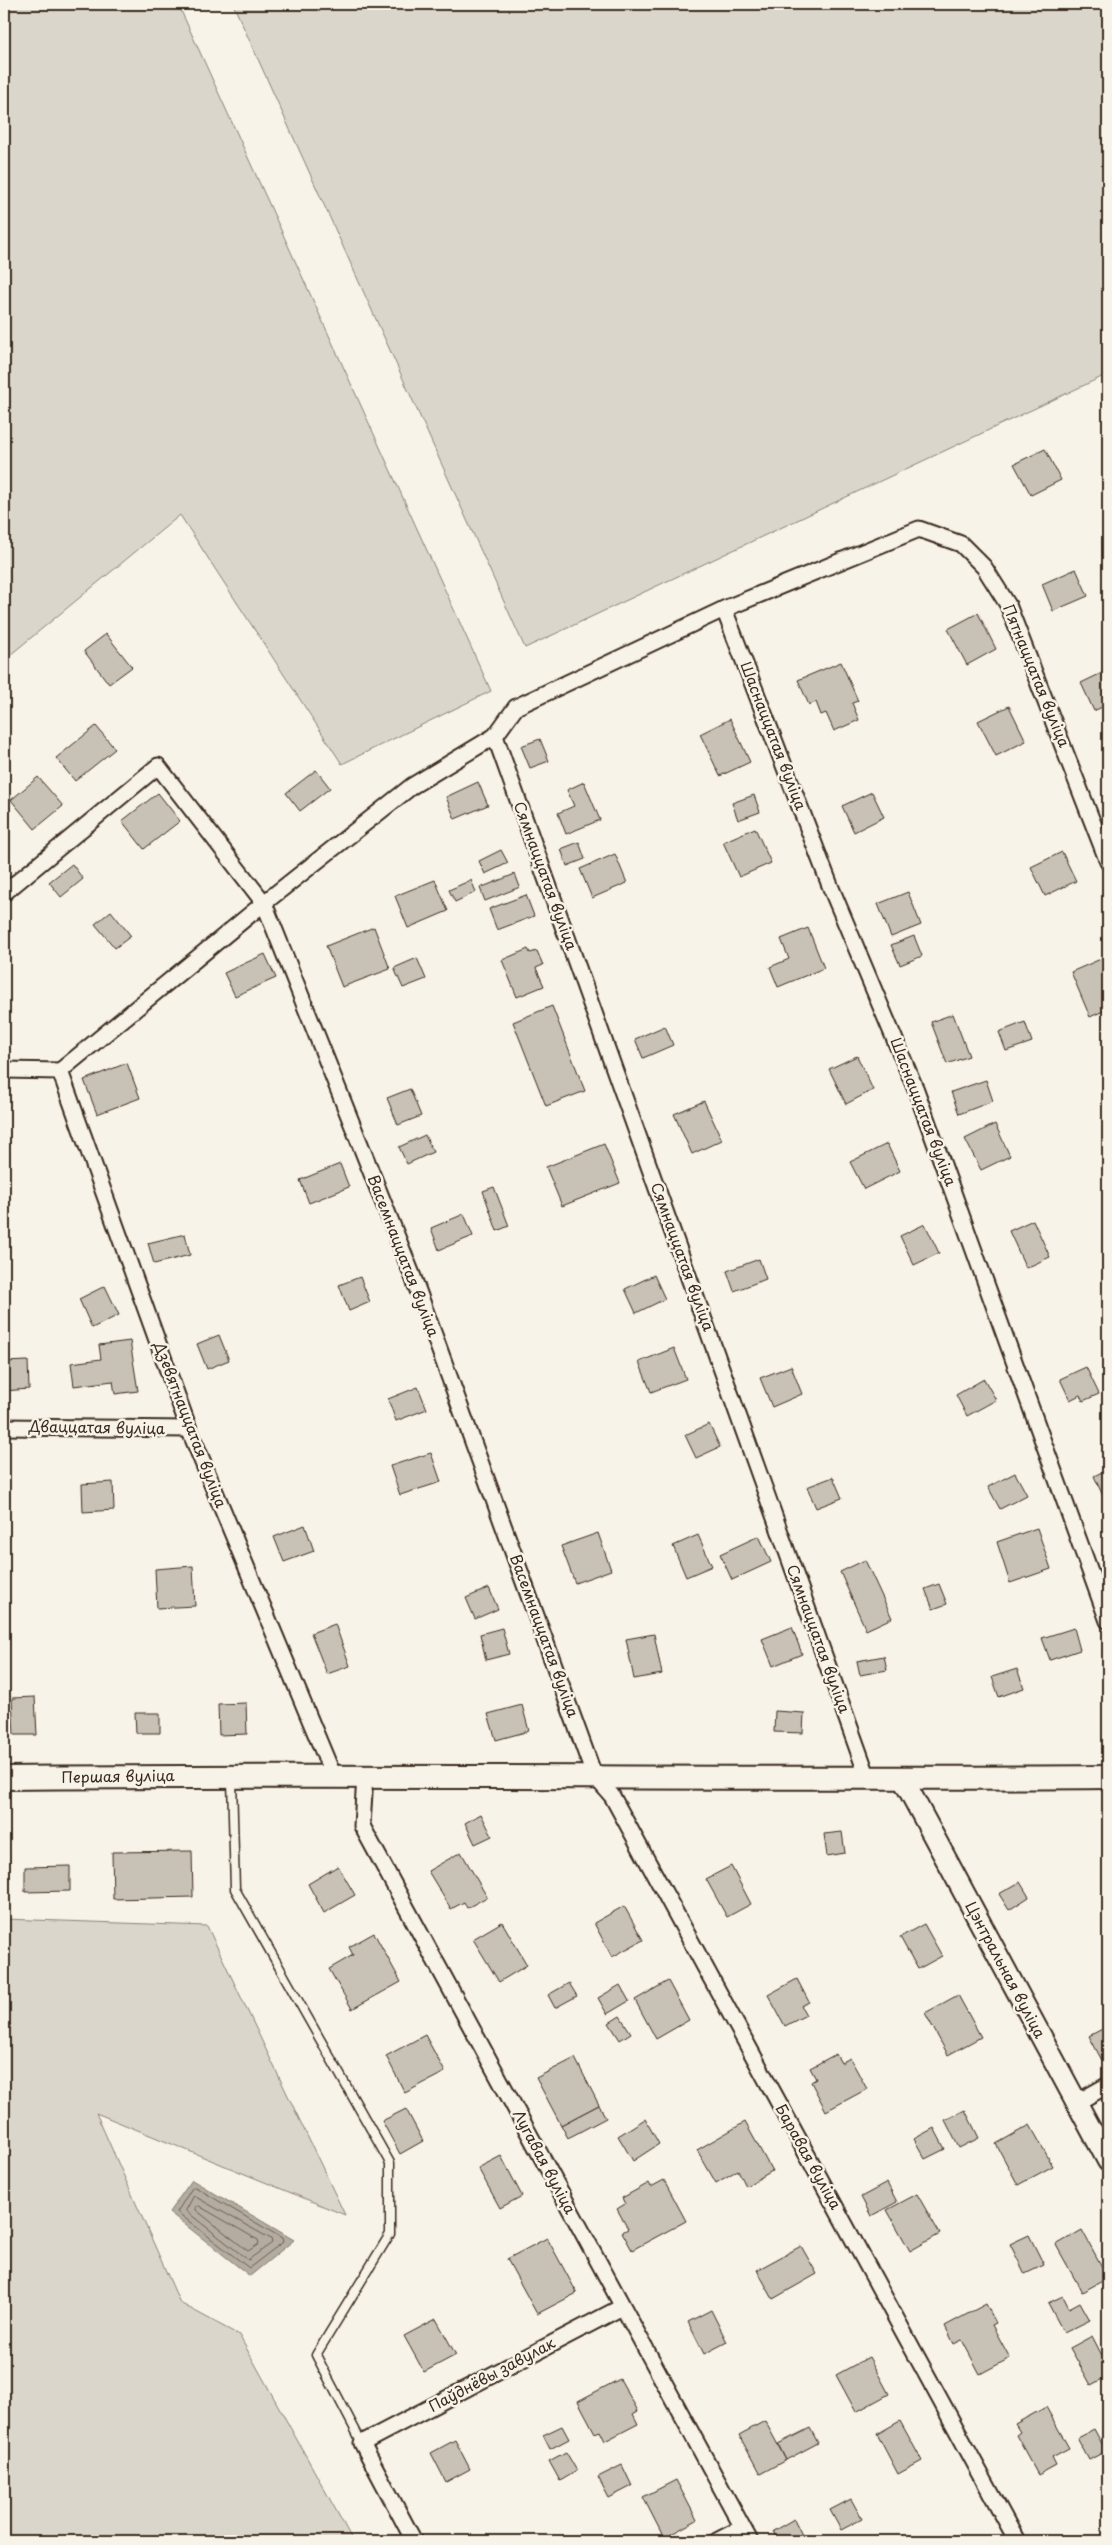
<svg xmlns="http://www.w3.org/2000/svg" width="1112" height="2545" font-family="'Playpen Sans',sans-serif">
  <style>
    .green { fill: #dbd6cb; stroke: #8b8074 }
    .water { fill: #b4aca0; stroke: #84786c }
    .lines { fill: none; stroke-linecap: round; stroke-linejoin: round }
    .shore { stroke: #6b5e52; stroke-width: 1 }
    .building { fill: #c8c1b6; stroke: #3b2a1e }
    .service-casing { stroke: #3b2a1e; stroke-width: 11 }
    .minor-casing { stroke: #3b2a1e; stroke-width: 19 }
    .tertiary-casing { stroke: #3b2a1e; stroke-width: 24 }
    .secondary-casing { stroke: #3b2a1e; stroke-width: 26 }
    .service { stroke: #f7f3e8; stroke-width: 8 }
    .minor { stroke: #f7f3e8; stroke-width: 15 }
    .tertiary { stroke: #f7f3e8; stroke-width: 20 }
    .secondary { stroke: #f7f3e8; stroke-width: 22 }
    .labels { text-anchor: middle; stroke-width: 5; stroke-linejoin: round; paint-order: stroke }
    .street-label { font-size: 15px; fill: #3b2a1e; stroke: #f7f3e8 }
  </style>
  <rect width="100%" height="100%" fill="#f7f3e8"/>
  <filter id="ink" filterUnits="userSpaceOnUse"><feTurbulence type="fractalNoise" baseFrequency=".02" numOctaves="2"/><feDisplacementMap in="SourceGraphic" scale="10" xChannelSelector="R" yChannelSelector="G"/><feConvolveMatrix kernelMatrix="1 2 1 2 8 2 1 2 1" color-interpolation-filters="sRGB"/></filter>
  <g filter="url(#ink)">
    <g class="green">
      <path d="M 4,4 L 178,4 L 491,691 L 342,764 L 180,515 L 4,660 Z"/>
      <path d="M 233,4 L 1108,4 L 1108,374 L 525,648 Z"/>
      <path d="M 4,1919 L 207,1926 L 345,2215 L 96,2113 L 180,2303 L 239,2335 L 353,2541 L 4,2541 Z"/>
    </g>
    <path class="water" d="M 192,2180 L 294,2240 L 250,2276 L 169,2212 Z"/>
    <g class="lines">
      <g class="shore">
        <path d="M 195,2187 L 282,2238 L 283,2242 L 249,2268 L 177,2212 L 192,2188 Z"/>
        <path d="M 194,2196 L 271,2239 L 272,2243 L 248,2260 L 186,2211 Z"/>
        <path d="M 199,2206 L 258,2240 L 259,2244 L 248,2251 L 196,2210 L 196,2207 Z"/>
      </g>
    </g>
    <g class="building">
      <path d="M 1045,449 L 1061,480 L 1031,495 L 1014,464 Z"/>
      <path d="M 1076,569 L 1088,596 L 1053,611 L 1042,584 Z"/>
      <path d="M 978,613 L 996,649 L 967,665 L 948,629 Z"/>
      <path d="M 106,634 L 132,667 L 109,684 L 84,651 Z"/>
      <path d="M 841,662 L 858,701 L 852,703 L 859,720 L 834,731 L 826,713 L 821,715 L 816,702 L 809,705 L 798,680 Z"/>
      <path d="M 1108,670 L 1108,704 L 1094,711 L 1081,683 Z"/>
      <path d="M 1009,706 L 1026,741 L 996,756 L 978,721 Z"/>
      <path d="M 730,719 L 750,762 L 720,776 L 700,734 Z"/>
      <path d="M 96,726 L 115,749 L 75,781 L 56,758 Z"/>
      <path d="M 540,739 L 549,761 L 530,768 L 521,746 Z"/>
      <path d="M 316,770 L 330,788 L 300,811 L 286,793 Z"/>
      <path d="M 38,777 L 63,806 L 35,829 L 11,800 Z"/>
      <path d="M 478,782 L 488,805 L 455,819 L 446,797 Z"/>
      <path d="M 584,782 L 600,820 L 566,834 L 558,813 L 574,806 L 567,790 Z"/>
      <path d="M 872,792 L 884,817 L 854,832 L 842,806 Z"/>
      <path d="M 158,793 L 180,821 L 144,849 L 122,821 Z"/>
      <path d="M 754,795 L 760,812 L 738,820 L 732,803 Z"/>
      <path d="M 755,828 L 771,863 L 739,877 L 723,842 Z"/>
      <path d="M 579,842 L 585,859 L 567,866 L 561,849 Z"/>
      <path d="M 501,850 L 508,863 L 485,874 L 479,861 Z"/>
      <path d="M 1062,852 L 1076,881 L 1045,896 L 1031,867 Z"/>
      <path d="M 615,854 L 627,883 L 592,898 L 580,869 Z"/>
      <path d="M 72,864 L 83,879 L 61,897 L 49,882 Z"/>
      <path d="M 515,874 L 520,887 L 485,901 L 480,888 Z"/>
      <path d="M 435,880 L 448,911 L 408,928 L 395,896 Z"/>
      <path d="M 471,880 L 476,892 L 455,902 L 449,890 Z"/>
      <path d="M 908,892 L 921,925 L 891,937 L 878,904 Z"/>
      <path d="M 526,895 L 534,916 L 497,930 L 489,909 Z"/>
      <path d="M 111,911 L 131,936 L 115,948 L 95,924 Z"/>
      <path d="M 374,927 L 390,969 L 342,987 L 326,946 Z"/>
      <path d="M 808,928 L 824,968 L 778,987 L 770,967 L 789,959 L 781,939 Z"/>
      <path d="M 914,936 L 922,956 L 900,965 L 891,945 Z"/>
      <path d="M 528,949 L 530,953 L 537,951 L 543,965 L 536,968 L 544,986 L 517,997 L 502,960 Z"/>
      <path d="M 265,954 L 276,978 L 235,996 L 224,973 Z"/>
      <path d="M 417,958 L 426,979 L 403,988 L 394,968 Z"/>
      <path d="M 1103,958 L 1108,972 L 1108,1009 L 1090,1017 L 1071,972 Z"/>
      <path d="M 552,1006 L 585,1091 L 546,1106 L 513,1022 Z"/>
      <path d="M 953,1014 L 969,1056 L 947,1064 L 931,1022 Z"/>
      <path d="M 1025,1022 L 1032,1042 L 1006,1051 L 999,1032 Z"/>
      <path d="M 665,1026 L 673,1045 L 643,1058 L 635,1039 Z"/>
      <path d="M 857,1056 L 873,1090 L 846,1104 L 829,1069 Z"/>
      <path d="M 127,1063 L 140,1098 L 97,1114 L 84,1080 Z"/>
      <path d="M 986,1080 L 993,1101 L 959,1114 L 951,1092 Z"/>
      <path d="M 410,1089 L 421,1116 L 398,1125 L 387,1098 Z"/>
      <path d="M 704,1101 L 722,1140 L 692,1154 L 674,1114 Z"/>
      <path d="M 995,1124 L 1010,1156 L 981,1170 L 965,1139 Z"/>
      <path d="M 425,1135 L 433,1152 L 407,1164 L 399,1147 Z"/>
      <path d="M 604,1144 L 620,1183 L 562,1206 L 546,1167 Z"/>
      <path d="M 887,1144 L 900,1171 L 864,1189 L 850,1162 Z"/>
      <path d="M 340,1164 L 349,1187 L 309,1203 L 300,1180 Z"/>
      <path d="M 494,1187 L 509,1226 L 497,1231 L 483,1191 Z"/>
      <path d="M 464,1214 L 473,1236 L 439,1250 L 431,1228 Z"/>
      <path d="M 1033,1220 L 1050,1257 L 1026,1268 L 1009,1231 Z"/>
      <path d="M 925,1224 L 939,1253 L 914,1265 L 900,1236 Z"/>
      <path d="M 185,1234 L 190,1255 L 154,1264 L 148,1243 Z"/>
      <path d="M 759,1259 L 766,1279 L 734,1291 L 727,1271 Z"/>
      <path d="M 654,1275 L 665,1299 L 636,1313 L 625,1289 Z"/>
      <path d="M 360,1277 L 370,1302 L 349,1311 L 339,1285 Z"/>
      <path d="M 105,1286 L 119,1315 L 92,1328 L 79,1299 Z"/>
      <path d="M 219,1335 L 229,1360 L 207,1369 L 197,1344 Z"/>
      <path d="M 130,1341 L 138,1391 L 115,1394 L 113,1381 L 74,1386 L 71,1363 L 101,1359 L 99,1345 Z"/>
      <path d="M 674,1348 L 686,1379 L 651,1392 L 639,1362 Z"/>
      <path d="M 28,1361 L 29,1389 L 4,1391 L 4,1362 Z"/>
      <path d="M 791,1366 L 802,1394 L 772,1407 L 760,1378 Z"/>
      <path d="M 1086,1367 L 1099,1394 L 1083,1401 L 1080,1395 L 1070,1400 L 1060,1379 Z"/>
      <path d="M 984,1379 L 996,1400 L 967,1416 L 956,1395 Z"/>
      <path d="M 418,1387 L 427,1409 L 396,1421 L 388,1399 Z"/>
      <path d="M 709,1424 L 720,1447 L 696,1458 L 685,1435 Z"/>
      <path d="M 431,1453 L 441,1482 L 400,1495 L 390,1466 Z"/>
      <path d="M 1108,1469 L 1108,1507 L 1094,1476 Z"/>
      <path d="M 1015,1473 L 1027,1495 L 1000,1509 L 988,1487 Z"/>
      <path d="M 833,1477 L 842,1498 L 816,1508 L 807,1487 Z"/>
      <path d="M 113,1482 L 114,1510 L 83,1512 L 82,1484 Z"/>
      <path d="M 305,1525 L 314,1551 L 284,1562 L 274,1537 Z"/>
      <path d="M 1037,1528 L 1051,1569 L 1010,1583 L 997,1542 Z"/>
      <path d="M 598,1533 L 611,1570 L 575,1583 L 561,1546 Z"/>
      <path d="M 698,1535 L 712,1566 L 686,1577 L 673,1546 Z"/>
      <path d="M 759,1536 L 771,1562 L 732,1580 L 720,1554 Z"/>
      <path d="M 865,1560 L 892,1618 L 866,1630 L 840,1572 Z"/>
      <path d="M 193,1566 L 195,1606 L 157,1608 L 155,1569 Z"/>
      <path d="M 939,1584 L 947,1604 L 933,1609 L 925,1589 Z"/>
      <path d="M 489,1588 L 498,1609 L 475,1619 L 466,1598 Z"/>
      <path d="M 335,1624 L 350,1666 L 327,1674 L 311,1633 Z"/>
      <path d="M 792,1627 L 802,1654 L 773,1666 L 762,1639 Z"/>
      <path d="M 502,1628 L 509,1654 L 486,1660 L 480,1634 Z"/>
      <path d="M 1074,1628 L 1080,1650 L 1050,1660 L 1042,1638 Z"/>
      <path d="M 654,1634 L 662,1674 L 634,1679 L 626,1639 Z"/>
      <path d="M 884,1656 L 887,1670 L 860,1675 L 857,1661 Z"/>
      <path d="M 1017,1669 L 1024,1688 L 999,1697 L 992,1677 Z"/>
      <path d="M 35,1697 L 37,1735 L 14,1735 L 12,1698 Z"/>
      <path d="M 246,1703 L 247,1734 L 219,1735 L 218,1704 Z"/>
      <path d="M 522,1705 L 529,1731 L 496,1740 L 488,1714 Z"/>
      <path d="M 775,1711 L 804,1713 L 803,1733 L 774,1732 Z"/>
      <path d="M 135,1713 L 160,1713 L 160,1733 L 136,1733 Z"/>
      <path d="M 481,1814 L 492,1836 L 475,1844 L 465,1823 Z"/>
      <path d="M 842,1832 L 845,1853 L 827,1856 L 824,1834 Z"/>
      <path d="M 192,1851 L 193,1897 L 113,1899 L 112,1852 Z"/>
      <path d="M 461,1852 L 487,1897 L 467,1908 L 464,1902 L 451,1909 L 428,1871 Z"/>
      <path d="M 70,1866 L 70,1891 L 25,1892 L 25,1867 Z"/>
      <path d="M 338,1866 L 355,1895 L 324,1913 L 308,1884 Z"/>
      <path d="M 731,1866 L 751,1904 L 727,1917 L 706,1879 Z"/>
      <path d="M 1020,1882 L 1029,1897 L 1009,1910 L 999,1894 Z"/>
      <path d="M 624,1906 L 643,1940 L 612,1957 L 594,1923 Z"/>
      <path d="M 502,1922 L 527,1965 L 499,1982 L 473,1939 Z"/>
      <path d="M 924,1924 L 942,1956 L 918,1969 L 900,1937 Z"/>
      <path d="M 374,1933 L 401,1982 L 352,2009 L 329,1969 L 353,1955 L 349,1947 Z"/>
      <path d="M 797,1979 L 809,2002 L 801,2006 L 806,2015 L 785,2026 L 768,1995 Z"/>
      <path d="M 668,1981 L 689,2020 L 656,2039 L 635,2000 Z"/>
      <path d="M 569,1983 L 577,1996 L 555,2008 L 548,1995 Z"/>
      <path d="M 620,1985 L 629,2001 L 607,2014 L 598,1998 Z"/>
      <path d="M 958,1995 L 981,2037 L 948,2055 L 925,2013 Z"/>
      <path d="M 620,2016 L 631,2033 L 620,2040 L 609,2023 Z"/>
      <path d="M 1108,2026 L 1108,2064 L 1105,2066 L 1089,2036 Z"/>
      <path d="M 425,2035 L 445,2072 L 405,2093 L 386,2056 Z"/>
      <path d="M 836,2054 L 841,2063 L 850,2058 L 867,2089 L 826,2111 L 811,2082 L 816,2079 L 810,2068 Z"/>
      <path d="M 575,2058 L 599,2105 L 561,2125 L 536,2078 Z"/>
      <path d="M 599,2105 L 606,2118 L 568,2138 L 561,2125 Z"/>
      <path d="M 406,2109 L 423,2141 L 400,2154 L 382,2121 Z"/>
      <path d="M 965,2110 L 979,2138 L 959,2148 L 945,2120 Z"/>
      <path d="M 645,2119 L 659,2144 L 633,2161 L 618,2136 Z"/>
      <path d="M 745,2122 L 772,2171 L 746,2186 L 738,2170 L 716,2183 L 697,2150 Z"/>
      <path d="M 1030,2125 L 1053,2166 L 1018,2185 L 996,2144 Z"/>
      <path d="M 934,2128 L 945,2149 L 925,2159 L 914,2139 Z"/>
      <path d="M 501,2156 L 522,2196 L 500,2208 L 478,2168 Z"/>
      <path d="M 664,2180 L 686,2221 L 632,2250 L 622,2232 L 628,2229 L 617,2209 L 625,2204 L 622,2198 L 649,2183 L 651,2187 Z"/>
      <path d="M 887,2183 L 897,2202 L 871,2216 L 861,2197 Z"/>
      <path d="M 917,2194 L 940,2234 L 910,2251 L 887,2210 Z"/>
      <path d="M 1082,2230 L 1108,2278 L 1082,2292 L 1056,2245 Z"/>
      <path d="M 1029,2235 L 1044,2265 L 1025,2274 L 1010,2244 Z"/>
      <path d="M 547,2238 L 577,2293 L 537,2314 L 507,2259 Z"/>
      <path d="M 801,2246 L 817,2274 L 773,2299 L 757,2270 Z"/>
      <path d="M 1063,2296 L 1069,2308 L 1080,2302 L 1090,2320 L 1064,2333 L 1048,2303 Z"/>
      <path d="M 986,2304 L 996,2323 L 992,2325 L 1010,2358 L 980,2374 L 962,2340 L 954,2344 L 945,2326 Z"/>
      <path d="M 711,2310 L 727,2342 L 704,2354 L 688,2322 Z"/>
      <path d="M 436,2319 L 456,2355 L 424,2372 L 404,2336 Z"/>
      <path d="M 1092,2336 L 1108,2367 L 1108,2376 L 1091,2385 L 1070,2348 Z"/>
      <path d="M 869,2357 L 889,2394 L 856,2412 L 836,2375 Z"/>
      <path d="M 620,2379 L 638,2411 L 633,2414 L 638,2424 L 605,2441 L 600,2431 L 595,2433 L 578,2401 Z"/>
      <path d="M 1046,2407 L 1069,2448 L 1052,2457 L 1056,2465 L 1038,2475 L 1016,2435 L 1020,2432 L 1015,2424 Z"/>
      <path d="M 765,2421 L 786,2460 L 760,2474 L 739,2435 Z"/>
      <path d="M 900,2421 L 922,2461 L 898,2474 L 877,2434 Z"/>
      <path d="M 562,2426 L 569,2439 L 550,2449 L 543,2435 Z"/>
      <path d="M 810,2428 L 818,2443 L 786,2460 L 778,2444 Z"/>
      <path d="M 1094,2429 L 1106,2451 L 1089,2460 L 1077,2438 Z"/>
      <path d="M 455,2440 L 470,2469 L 446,2482 L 431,2453 Z"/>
      <path d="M 566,2452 L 577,2471 L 560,2481 L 549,2461 Z"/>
      <path d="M 622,2465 L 632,2486 L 609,2498 L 598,2477 Z"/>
      <path d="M 676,2480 L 697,2520 L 664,2538 L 643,2497 Z"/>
      <path d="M 851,2499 L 862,2519 L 841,2530 L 830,2510 Z"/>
      <path d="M 794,2519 L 803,2537 L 796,2541 L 778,2541 L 773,2531 Z"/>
    </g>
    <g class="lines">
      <defs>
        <path id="service" d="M 232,1780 L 235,1889 L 390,2163 L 390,2234 L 316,2355 L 362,2443"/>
        <g id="minor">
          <path d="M 724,609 L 831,888 L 916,1090 L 1108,1621"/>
          <path d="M 495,736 L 868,1778"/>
          <path d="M 4,893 L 158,766 L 264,903 L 413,1277 L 594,1775 L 612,1796 L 1017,2541"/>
          <path d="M 4,1070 L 60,1071"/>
          <path d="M 60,1071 L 264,903 L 412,786 L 495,736 L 516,707 L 724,609 L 919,529 L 961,544 L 984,567 L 1008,605 L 1108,862"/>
          <path d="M 60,1071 L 189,1429 L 333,1775"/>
          <path d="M 4,1427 L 189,1429"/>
          <path d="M 365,1776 L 362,1826 L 750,2541"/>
          <path d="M 1076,2103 L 1108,2085"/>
          <path d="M 414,2541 L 362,2443 L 622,2307"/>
          <path d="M 717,2541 L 742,2528"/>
        </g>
        <path id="tertiary" d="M 903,1779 L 1108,2161"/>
        <path id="secondary" d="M 4,1778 C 372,1774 740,1780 1108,1777"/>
      </defs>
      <use href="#service" class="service-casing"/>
      <use href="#minor" class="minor-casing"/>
      <use href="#tertiary" class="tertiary-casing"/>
      <use href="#secondary" class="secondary-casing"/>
      <use href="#service" class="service"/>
      <use href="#minor" class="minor"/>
      <use href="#tertiary" class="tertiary"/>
      <use href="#secondary" class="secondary"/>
    </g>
  </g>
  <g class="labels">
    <g class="street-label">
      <text transform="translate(1036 676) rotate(68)" y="5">Пятнаццатая вуліца</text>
      <text transform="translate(773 736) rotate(69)" y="5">Шаснаццатая вуліца</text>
      <text transform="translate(545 876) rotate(70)" y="5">Сямнаццатая вуліца</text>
      <text transform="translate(923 1112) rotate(69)" y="5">Шаснаццатая вуліца</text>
      <text transform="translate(403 1256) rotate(69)" y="5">Васемнаццатая вуліца</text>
      <text transform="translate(682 1257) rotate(70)" y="5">Сямнаццатая вуліца</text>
      <text transform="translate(190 1425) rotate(69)" y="5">Дзевятнаццатая вуліца</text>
      <text transform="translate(97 1428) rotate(1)" y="5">Дваццатая вуліца</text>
      <text transform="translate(544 1636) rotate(70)" y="5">Васемнаццатая вуліца</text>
      <text transform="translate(818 1639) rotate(70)" y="5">Сямнаццатая вуліца</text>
      <text transform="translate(118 1777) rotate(-1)" y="5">Першая вуліца</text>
      <text transform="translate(1005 1970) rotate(62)" y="5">Цэнтральная вуліца</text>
      <text transform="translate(808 2157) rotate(61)" y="5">Баравая вуліца</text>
      <text transform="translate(544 2162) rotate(62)" y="5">Лугавая вуліца</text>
      <text transform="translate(492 2375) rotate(-28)" y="5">Паўднёвы завулак</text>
    </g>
  </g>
  <rect width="1112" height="2545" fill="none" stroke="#f7f3e8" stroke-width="20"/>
  <rect x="10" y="10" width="1092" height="2525" fill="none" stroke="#3b2a1e" stroke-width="2" filter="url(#ink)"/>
</svg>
